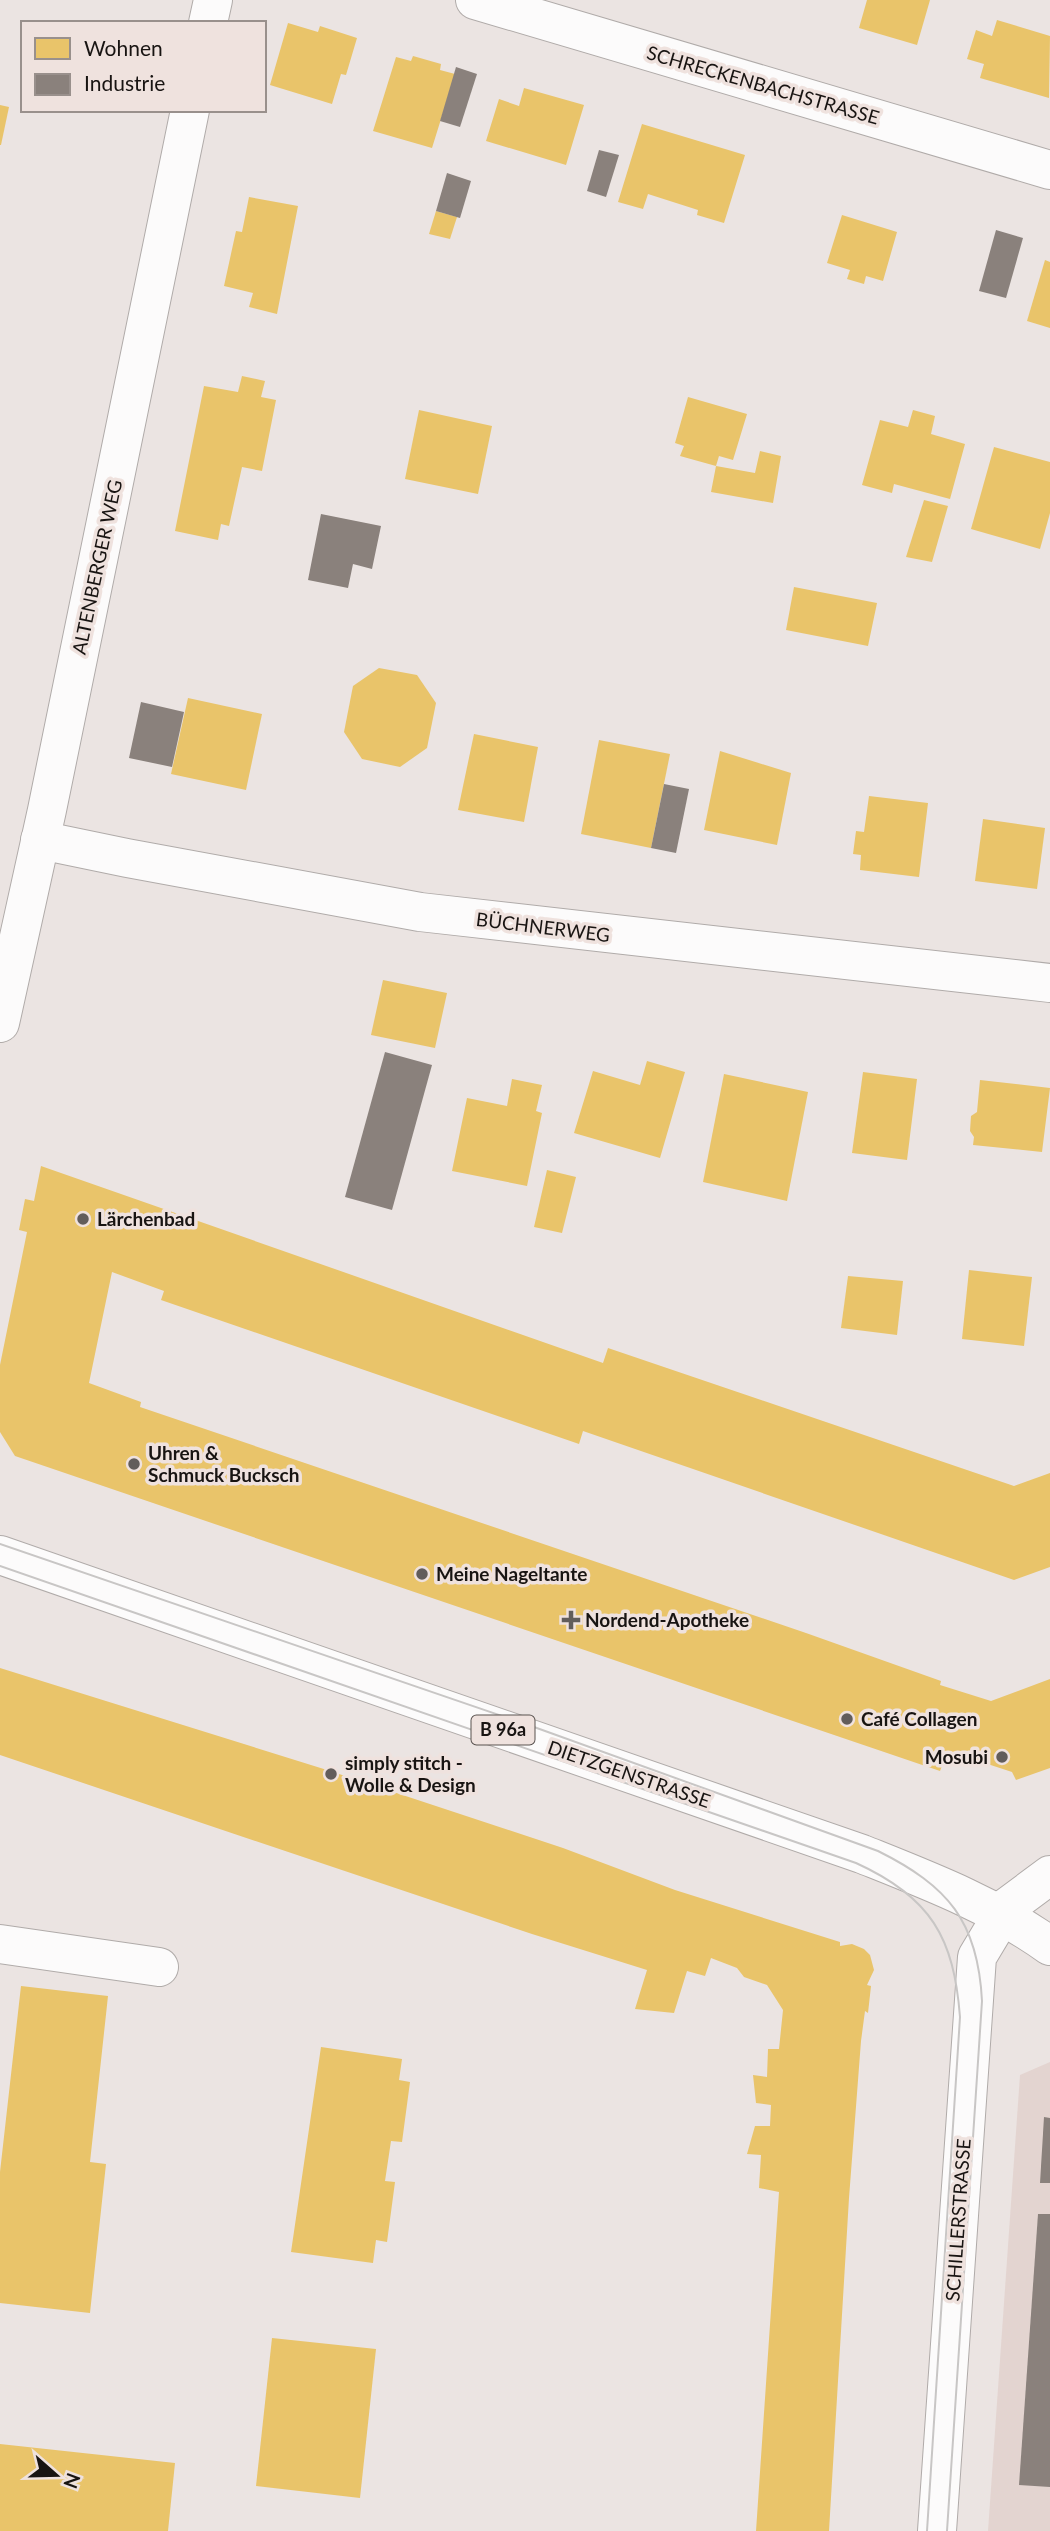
<svg xmlns="http://www.w3.org/2000/svg" width="1050" height="2531" font-family="Lato,sans-serif">
  <style>
    .built { fill: #e3d4d0 }
    .homes { fill: #e9c46a }
    .industry { fill: #8a817c }
    .lines { fill: none; stroke-linecap: round; stroke-linejoin: round }
    .minor-casing { stroke: #b0aba9; stroke-width: 40 }
    .major-casing { stroke: #b0aba9; stroke-width: 40 }
    .minor { stroke: #fcfbfb; stroke-width: 38 }
    .major { stroke: #fcfbfb; stroke-width: 38 }
    .tram { stroke: #c8c6c5; stroke-width: 2 }
    .poi-dot { fill: #625d5b; stroke: #efe2de; stroke-width: 2.5 }
    .labels { text-anchor: middle; stroke-width: 7; stroke-linejoin: round; paint-order: stroke }
    .shield { fill: #efe2de; stroke: #58524f; stroke-width: 2 }
    .shield-label { font-size: 18px; font-weight: bold; fill: #181412 }
    .street-label { font-size: 19px; fill: #181412; stroke: #efe2de }
    .poi-label { font-size: 19px; font-weight: bold; fill: #181412; stroke: #efe2de; text-anchor: start }
  </style>
  <rect width="100%" height="100%" fill="#ebe4e2"/>
  <path class="built" d="M 1050,2062 L 1050,2531 L 988,2531 L 1020,2075 Z"/>
  <g class="homes">
    <path d="M 867,0 L 930,0 L 917,45 L 859,28 Z"/>
    <path d="M 997,20 L 1050,36 L 1049,98 L 980,78 L 984,64 L 967,59 L 976,30 L 992,36 Z"/>
    <path d="M 288,23 L 318,32 L 320,26 L 357,38 L 346,75 L 341,74 L 332,104 L 270,85 Z"/>
    <path d="M 413,56 L 441,64 L 440,70 L 455,74 L 432,148 L 373,131 L 396,57 L 411,61 Z"/>
    <path d="M 524,88 L 584,105 L 566,165 L 486,141 L 499,99 L 519,106 Z"/>
    <path d="M 0,105 L 9,107 L 1,145 L 0,145 Z"/>
    <path d="M 642,124 L 745,155 L 724,223 L 697,215 L 698,210 L 648,194 L 643,209 L 618,202 Z"/>
    <path d="M 249,197 L 298,206 L 277,314 L 249,307 L 253,293 L 224,286 L 236,231 L 242,232 Z"/>
    <path d="M 436,211 L 457,217 L 450,239 L 429,234 Z"/>
    <path d="M 842,215 L 897,232 L 883,281 L 866,276 L 864,284 L 847,279 L 850,270 L 827,263 Z"/>
    <path d="M 1045,260 L 1050,262 L 1050,328 L 1027,321 Z"/>
    <path d="M 242,376 L 265,381 L 261,397 L 276,400 L 262,471 L 242,467 L 229,526 L 221,524 L 218,540 L 175,531 L 204,386 L 238,392 Z"/>
    <path d="M 688,397 L 747,414 L 733,460 L 719,456 L 716,466 L 680,456 L 684,446 L 675,443 Z"/>
    <path d="M 419,410 L 492,426 L 478,494 L 405,479 Z"/>
    <path d="M 913,410 L 935,416 L 931,434 L 965,444 L 950,499 L 894,484 L 892,493 L 862,485 L 880,420 L 908,427 Z"/>
    <path d="M 994,447 L 1050,462 L 1050,513 L 1040,549 L 971,529 Z"/>
    <path d="M 760,451 L 781,456 L 773,503 L 711,492 L 716,466 L 755,473 Z"/>
    <path d="M 924,500 L 948,506 L 932,562 L 906,557 Z"/>
    <path d="M 794,587 L 877,603 L 868,646 L 786,630 Z"/>
    <path d="M 379,668 L 417,675 L 436,703 L 427,748 L 400,767 L 362,759 L 344,732 L 353,686 Z"/>
    <path d="M 188,698 L 262,714 L 246,790 L 171,774 Z"/>
    <path d="M 474,734 L 538,747 L 524,822 L 458,810 Z"/>
    <path d="M 599,740 L 670,754 L 651,848 L 581,834 Z"/>
    <path d="M 720,751 L 791,773 L 777,845 L 704,830 Z"/>
    <path d="M 869,796 L 928,803 L 919,877 L 860,870 L 861,855 L 853,854 L 856,831 L 864,832 Z"/>
    <path d="M 983,819 L 1045,828 L 1037,889 L 975,881 Z"/>
    <path d="M 383,980 L 447,993 L 435,1048 L 371,1035 Z"/>
    <path d="M 647,1061 L 685,1072 L 660,1158 L 574,1133 L 593,1071 L 640,1085 Z"/>
    <path d="M 863,1072 L 917,1079 L 907,1160 L 852,1153 Z"/>
    <path d="M 724,1074 L 808,1092 L 787,1201 L 703,1182 Z"/>
    <path d="M 512,1079 L 542,1085 L 536,1111 L 542,1113 L 527,1186 L 452,1171 L 467,1098 L 507,1106 Z"/>
    <path d="M 980,1080 L 1050,1088 L 1042,1152 L 973,1145 L 974,1137 L 970,1131 L 971,1116 L 977,1112 Z"/>
    <path d="M 41,1166 L 603,1363 L 608,1348 L 1014,1486 L 1050,1473 L 1050,1567 L 1014,1580 L 583,1431 L 579,1444 L 161,1300 L 164,1291 L 112,1272 L 89,1383 L 141,1402 L 140,1407 L 806,1633 L 941,1681 L 940,1685 L 991,1701 L 1050,1679 L 1050,1768 L 1016,1780 L 1012,1772 L 948,1751 L 940,1771 L 15,1456 L 0,1432 L 0,1365 L 27,1232 L 19,1230 L 25,1199 L 34,1201 Z"/>
    <path d="M 547,1170 L 576,1177 L 562,1233 L 534,1227 Z"/>
    <path d="M 969,1270 L 1032,1277 L 1024,1346 L 962,1339 Z"/>
    <path d="M 848,1276 L 903,1281 L 897,1335 L 841,1328 Z"/>
    <path d="M 0,1668 L 327,1770 L 563,1848 L 675,1890 L 840,1942 L 840,1946 L 852,1944 L 864,1949 L 870,1955 L 874,1970 L 867,1985 L 871,1986 L 868,2013 L 865,2011 L 861,2041 L 849,2198 L 829,2531 L 756,2531 L 779,2192 L 759,2188 L 761,2155 L 747,2154 L 755,2126 L 770,2126 L 771,2105 L 756,2103 L 753,2075 L 767,2077 L 768,2049 L 779,2049 L 783,2010 L 767,1985 L 744,1977 L 737,1968 L 711,1958 L 705,1976 L 687,1971 L 674,2013 L 635,2009 L 647,1970 L 532,1934 L 0,1755 Z"/>
    <path d="M 21,1986 L 108,1996 L 90,2162 L 106,2164 L 90,2313 L 0,2303 L 0,2172 Z"/>
    <path d="M 321,2047 L 402,2059 L 399,2080 L 410,2082 L 402,2142 L 391,2141 L 385,2181 L 395,2182 L 387,2242 L 376,2240 L 373,2263 L 291,2252 Z"/>
    <path d="M 272,2338 L 376,2349 L 360,2498 L 256,2486 Z"/>
    <path d="M 0,2444 L 175,2463 L 168,2531 L 0,2531 Z"/>
  </g>
  <g class="industry">
    <path d="M 456,67 L 477,74 L 460,127 L 440,121 Z"/>
    <path d="M 599,150 L 619,155 L 606,197 L 587,191 Z"/>
    <path d="M 447,173 L 471,181 L 460,218 L 436,211 Z"/>
    <path d="M 996,230 L 1023,238 L 1006,298 L 979,291 Z"/>
    <path d="M 321,514 L 381,526 L 372,569 L 353,564 L 348,588 L 308,580 Z"/>
    <path d="M 141,702 L 184,712 L 172,767 L 129,758 Z"/>
    <path d="M 664,784 L 689,789 L 676,853 L 651,848 Z"/>
    <path d="M 385,1052 L 432,1065 L 392,1210 L 345,1197 Z"/>
    <path d="M 1044,2117 L 1050,2118 L 1050,2183 L 1040,2183 Z"/>
    <path d="M 1038,2214 L 1050,2214 L 1050,2487 L 1019,2485 Z"/>
  </g>
  <g class="lines">
    <defs>
      <g id="minor">
        <path d="M 475,0 L 1050,170"/>
        <path d="M 208,23 L 213,0"/>
        <path d="M 40,840 L 127,858 L 420,912 L 1050,983"/>
        <path d="M 0,1023 L 47,810 L 190,110"/>
        <path d="M 0,1944 L 159,1967"/>
        <path d="M 937,2531 L 977,1957 L 1007,1907 L 1050,1875"/>
      </g>
      <path id="major" d="M 0,1555 L 862,1854 C 927,1880 993,1905 1050,1946"/>
    </defs>
    <use href="#minor" class="minor-casing"/>
    <use href="#major" class="major-casing"/>
    <use href="#minor" class="minor"/>
    <use href="#major" class="major"/>
    <g class="tram">
      <path d="M 0,1544 L 534,1727 L 878,1851 C 948,1886 978,1921 982,2001 L 947,2531"/>
      <path d="M 0,1566 L 856,1863 C 931,1897 954,1938 960,2017 L 927,2531"/>
    </g>
  </g>
  <g class="poi-dot">
    <circle cx="83" cy="1219" r="7"/>
    <circle cx="134" cy="1464" r="7"/>
    <circle cx="422" cy="1574" r="7"/>
    <path d="M567.5 1609.5h7v7h7v7h-7v7h-7v-7h-7v-7h7z"/>
    <circle cx="847" cy="1719" r="7"/>
    <circle cx="1002" cy="1757" r="7"/>
    <circle cx="331" cy="1774" r="7"/>
  </g>
  <g class="labels">
    <rect class="shield" x="471.5" y="1715.5" width="63" height="29" rx="5"/>
    <g class="shield-label">
      <text x="503" y="1736">B 96a</text>
    </g>
    <g class="street-label">
      <text transform="translate(763 85) rotate(16)" y="7">SCHRECKENBACHSTRASSE</text>
      <text transform="translate(97 567) rotate(-78)" y="7">ALTENBERGER WEG</text>
      <text transform="translate(543 927) rotate(7)" y="7">BÜCHNERWEG</text>
      <text transform="translate(629 1774) rotate(19)" y="7">DIETZGENSTRASSE</text>
      <text transform="translate(958 2220) rotate(-86)" y="7">SCHILLERSTRASSE</text>
    </g>
    <g class="poi-label">
      <text x="97" y="1226">Lärchenbad</text>
      <text x="148" y="1460">Uhren &amp;<tspan x="148" dy="22">Schmuck Bucksch</tspan></text>
      <text x="436" y="1581">Meine Nageltante</text>
      <text x="585" y="1627">Nordend-Apotheke</text>
      <text x="861" y="1726">Café Collagen</text>
      <text x="988" y="1764" text-anchor="end">Mosubi</text>
      <text x="345" y="1770">simply stitch -<tspan x="345" dy="22">Wolle &amp; Design</tspan></text>
    </g>
  </g>
  <rect x="21" y="21" width="245" height="91" fill="#efe2de" stroke="#99908c" stroke-width="2"/>
  <rect x="35" y="38" width="35" height="21" fill="#e9c46a" stroke="#99908c" stroke-width="2"/>
  <text x="84" y="56" font-size="21" fill="#181412">Wohnen</text>
  <rect x="35" y="74" width="35" height="21" fill="#8a817c" stroke="#99908c" stroke-width="2"/>
  <text x="84" y="91" font-size="21" fill="#181412">Industrie</text>
  <g transform="translate(56 2475) rotate(110)" stroke="#efe2de" stroke-width="5" paint-order="stroke">
  <path d="M0-5L12 26L0 18L-12 26Z" fill="#181412"/>
  <text y="-10" font-size="19" font-weight="bold" text-anchor="middle" fill="#181412">N</text>
  </g>
</svg>
